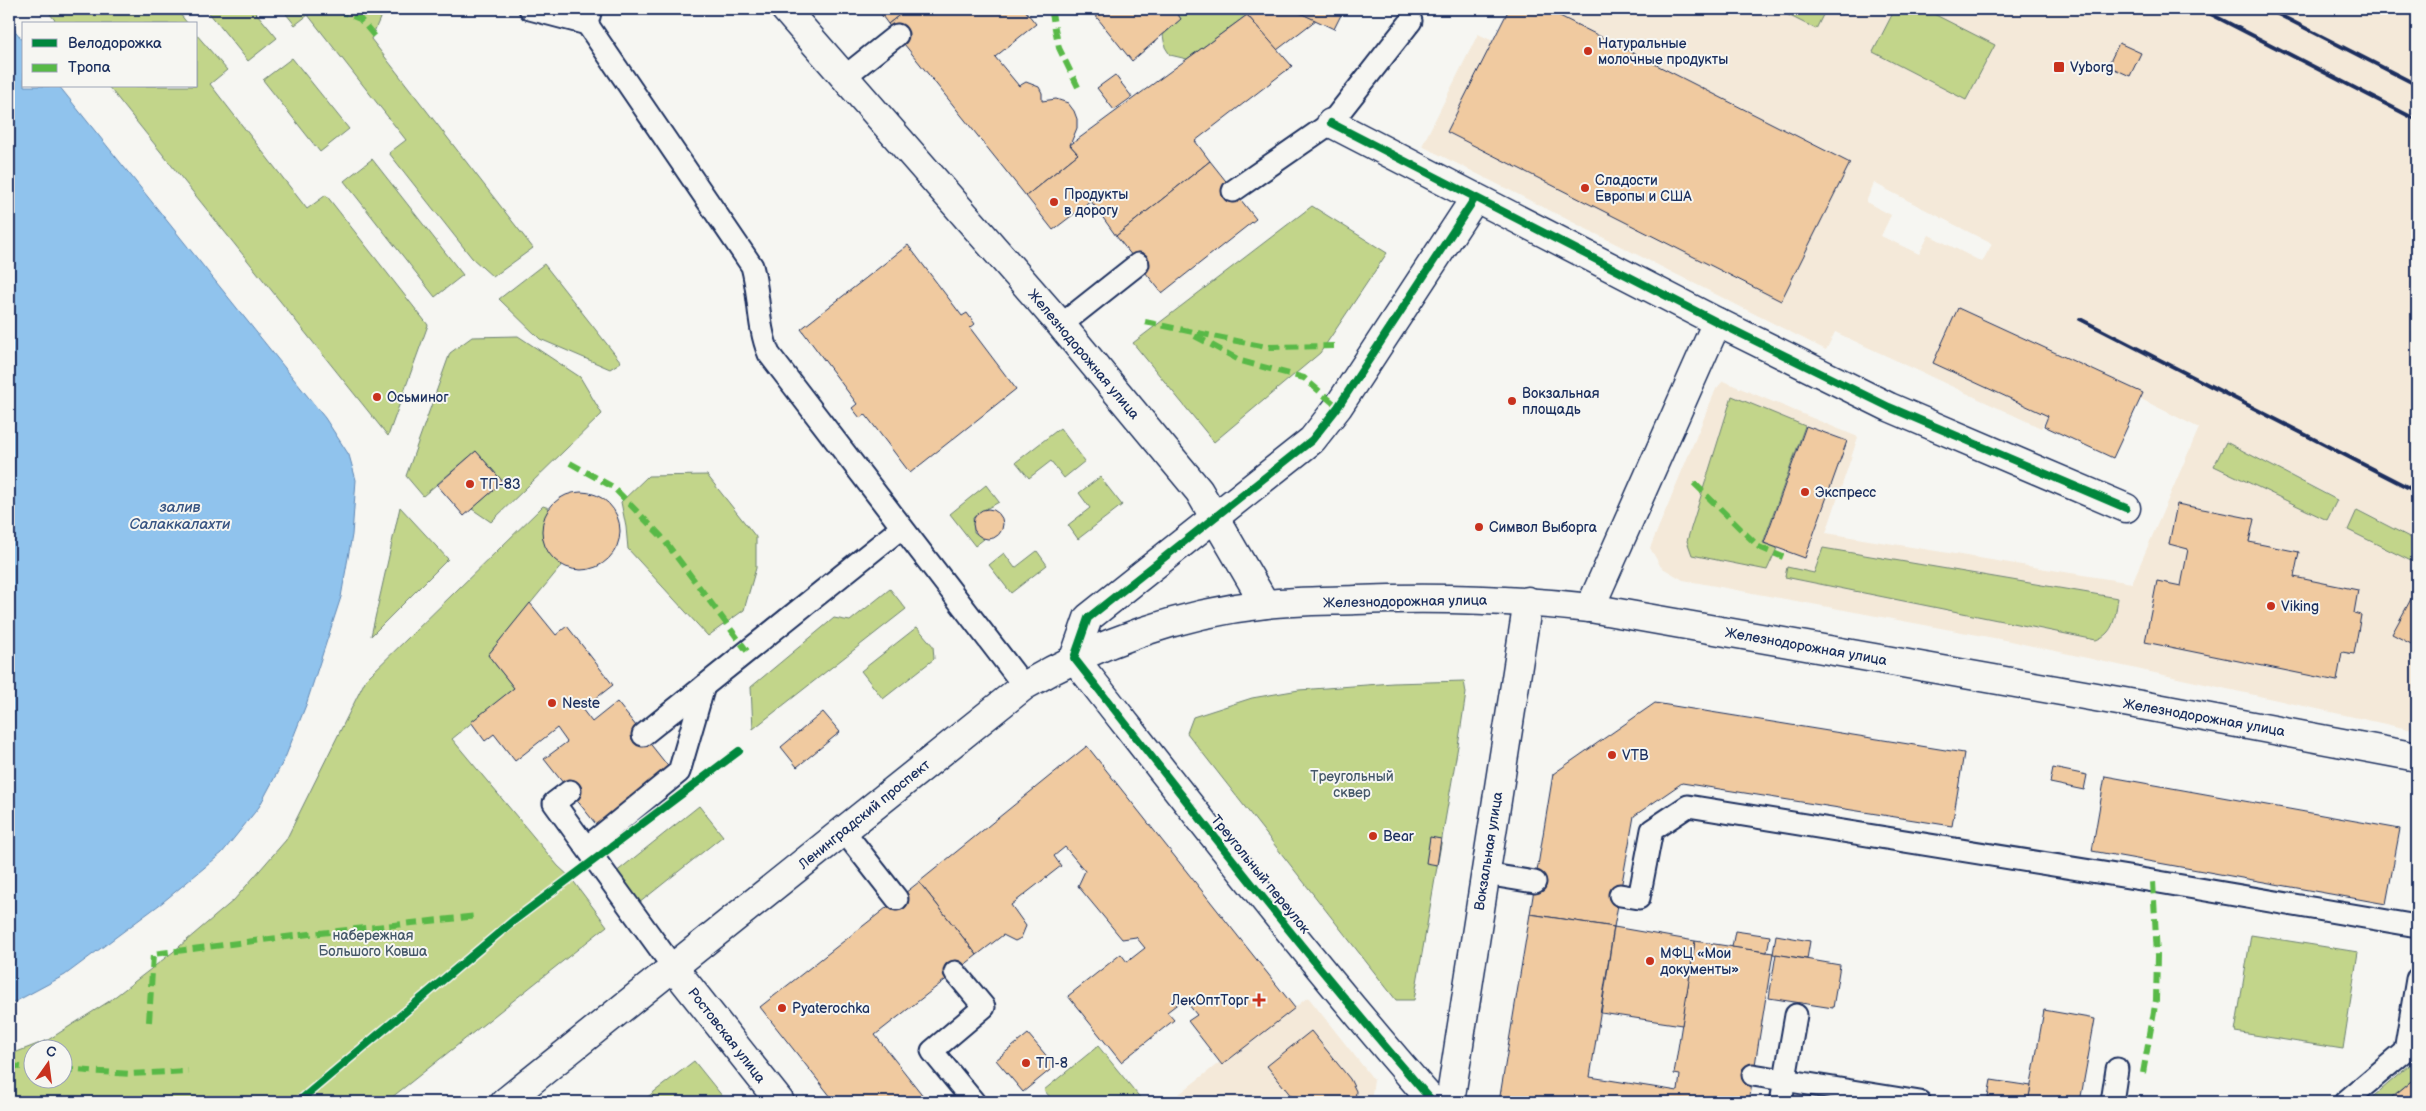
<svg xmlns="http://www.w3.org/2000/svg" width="2426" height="1111" font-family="'Balsamiq Sans',sans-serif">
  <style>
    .built { fill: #f4e9d9; fill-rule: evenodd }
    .green { fill: #c2d58a; stroke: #6e8274; fill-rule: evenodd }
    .water { fill: #90c3ed; stroke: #6188b4 }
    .building { fill: #f0caa0; stroke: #1b2f5e }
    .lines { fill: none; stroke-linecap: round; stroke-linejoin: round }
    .service-casing { stroke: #1b2f5e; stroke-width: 25 }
    .minor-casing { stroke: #1b2f5e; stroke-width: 31 }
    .tertiary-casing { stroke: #1b2f5e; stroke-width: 31 }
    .primary-casing { stroke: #1b2f5e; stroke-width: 31 }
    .service { stroke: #f6f6f2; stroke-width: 21 }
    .minor { stroke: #f6f6f2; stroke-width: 28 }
    .tertiary { stroke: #f6f6f2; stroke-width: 28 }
    .primary { stroke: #f6f6f2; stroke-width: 28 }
    .rail { stroke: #1b2f5e; stroke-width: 4 }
    .quiet { stroke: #58b947; stroke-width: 6; stroke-dasharray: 12 6; stroke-linecap: butt }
    .cycleway-casing { stroke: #f6f6f2; stroke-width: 11 }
    .cycleway { stroke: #00873e; stroke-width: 8 }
    .poi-dot { fill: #c8321e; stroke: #f6f6f2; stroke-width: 2 }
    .labels { text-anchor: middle; stroke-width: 4; stroke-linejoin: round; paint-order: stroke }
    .poi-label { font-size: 14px; fill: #1b2f5e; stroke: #f6f6f2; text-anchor: start }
    .street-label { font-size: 14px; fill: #1b2f5e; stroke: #f6f6f2 }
    .park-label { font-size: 14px; fill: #455869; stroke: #f6f6f2 }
    .water-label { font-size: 15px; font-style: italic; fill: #385482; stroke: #f6f6f2 }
  </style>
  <rect width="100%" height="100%" fill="#f6f6f2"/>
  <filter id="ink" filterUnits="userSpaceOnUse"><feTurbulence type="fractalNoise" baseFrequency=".02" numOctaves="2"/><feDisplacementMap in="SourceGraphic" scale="10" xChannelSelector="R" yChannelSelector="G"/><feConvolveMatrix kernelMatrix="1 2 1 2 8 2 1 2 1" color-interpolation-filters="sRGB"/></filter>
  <g filter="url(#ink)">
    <g class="built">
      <path d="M 1546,9 L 2417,9 L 2417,541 L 2358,510 L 2348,530 L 2417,564 L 2417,731 L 2010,641 L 1683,580 L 1661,567 L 1650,548 L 1716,389 L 1723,381 L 1858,437 L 1826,533 L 2132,583 L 2199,428 L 2141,399 L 2143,393 L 1958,308 L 1933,363 L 2048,416 L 2041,428 L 1835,332 L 1826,350 L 1422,146 L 1478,34 L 1493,41 L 1447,132 L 1780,300 L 1850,163 ZM 1874,183 L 1992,244 L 1982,262 L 1929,235 L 1919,254 L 1881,236 L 1891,215 L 1866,202 ZM 2226,442 L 2337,499 L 2327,520 L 2214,466 Z"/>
      <path d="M 1308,997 L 1374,1080 L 1371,1102 L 1169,1102 L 1220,1062 L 1223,1065 Z"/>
    </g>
    <g class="green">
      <path d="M 46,9 L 176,9 L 188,24 L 58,24 Z"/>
      <path d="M 206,9 L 253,9 L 277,38 L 248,61 Z"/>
      <path d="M 282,9 L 384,9 L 371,39 L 533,248 L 493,277 L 472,258 L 389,153 L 406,140 L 308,15 L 295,25 Z"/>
      <path d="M 1174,9 L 1249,9 L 1246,11 L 1247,15 L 1187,59 L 1170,55 L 1165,47 L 1163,35 L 1181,19 Z"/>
      <path d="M 1776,9 L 1826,9 L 1816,29 Z"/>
      <path d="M 1895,9 L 1924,9 L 1995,45 L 1966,100 L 1873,52 Z"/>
      <path d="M 196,34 L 227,70 L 210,84 L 307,209 L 326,195 L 428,325 L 388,436 L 108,86 L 196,86 Z"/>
      <path d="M 292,58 L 349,129 L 320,152 L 263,80 Z"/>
      <path d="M 372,159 L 463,275 L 435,297 L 344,181 Z"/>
      <path d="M 1312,206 L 1387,253 L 1320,353 L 1214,442 L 1133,343 Z"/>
      <path d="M 544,264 L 621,362 L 610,369 L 540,339 L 499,299 Z"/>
      <path d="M 518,336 L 580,377 L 602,414 L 491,522 L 472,509 L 503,482 L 476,451 L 423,496 L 406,476 L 450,353 L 472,337 Z"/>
      <path d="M 1732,396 L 1805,426 L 1763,543 L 1777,548 L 1767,570 L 1692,555 L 1687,541 Z"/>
      <path d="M 1060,428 L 1085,461 L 1064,478 L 1051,461 L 1029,478 L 1016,462 Z"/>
      <path d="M 2226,442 L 2337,500 L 2327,520 L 2214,466 Z"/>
      <path d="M 707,475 L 756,537 L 756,568 L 744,610 L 708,636 L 628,549 L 626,527 L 621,502 L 648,476 Z"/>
      <path d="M 1100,477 L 1122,505 L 1078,539 L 1068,525 L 1090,508 L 1079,493 Z"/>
      <path d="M 986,485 L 999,502 C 989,508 980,510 973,518 L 974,532 L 984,539 L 975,546 L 950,514 Z"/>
      <path d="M 543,506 L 549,508 C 539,531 542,550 562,565 L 488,655 L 514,688 L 452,739 L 558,866 L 571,878 L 607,926 L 386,1102 L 9,1102 L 9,1055 L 48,1040 L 108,1002 L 173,952 L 234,900 L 286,840 L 366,679 ZM 32,1048 L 62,1048 L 62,1078 L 32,1078 Z"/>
      <path d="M 400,507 L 448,559 L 371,636 Z"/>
      <path d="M 2357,510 L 2417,541 L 2417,564 L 2348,530 Z"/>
      <path d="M 1823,548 L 2118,598 C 2115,616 2115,633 2096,640 L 1785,577 L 1787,567 L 1814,573 Z"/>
      <path d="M 1037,551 L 1047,565 L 1011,593 L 989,565 L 1004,553 L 1015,568 Z"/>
      <path d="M 890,589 L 906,609 L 753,729 L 751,687 L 834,618 L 850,621 Z"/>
      <path d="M 917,627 L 933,646 L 934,659 L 883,699 L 861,671 Z"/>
      <path d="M 1464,681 L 1466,693 L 1459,740 L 1414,1000 L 1396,1000 L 1187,733 L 1193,717 L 1252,698 L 1299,690 L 1393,683 Z"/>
      <path d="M 699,806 L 723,836 L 629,911 L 605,881 Z"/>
      <path d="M 2251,935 L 2358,952 L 2343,1049 L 2235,1032 Z"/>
      <path d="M 1098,1046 L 1142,1100 L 1139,1102 L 1054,1102 L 1044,1090 Z"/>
      <path d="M 2417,1059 L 2417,1076 L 2386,1102 L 2367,1102 Z"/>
      <path d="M 694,1061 L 727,1102 L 641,1102 Z"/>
    </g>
    <path class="water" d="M 9,23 L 24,42 L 24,86 L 59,86 L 325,418 L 349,455 L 356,480 L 352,535 L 341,597 L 306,705 L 285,758 L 259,807 L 222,853 L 163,902 L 65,975 L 9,1005 Z"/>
    <g class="building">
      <path d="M 877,9 L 907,9 L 888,24 Z"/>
      <path d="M 907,9 L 1024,9 L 1036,24 L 995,57 L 1019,86 L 1026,82 L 1039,87 L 1042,93 L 1042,101 L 1056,99 L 1068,103 L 1074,111 L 1077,119 L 1077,128 L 1070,145 L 1078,154 L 1026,196 L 888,24 Z"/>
      <path d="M 1090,9 L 1174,9 L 1181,19 L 1132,61 Z"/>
      <path d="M 1249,9 L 1297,9 L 1296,11 L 1316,20 L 1277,50 L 1247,15 L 1246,11 Z"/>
      <path d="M 1297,9 L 1344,9 L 1334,29 L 1296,11 Z"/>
      <path d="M 1509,9 L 1546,9 L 1850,163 L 1781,301 L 1447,132 Z"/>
      <path d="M 1247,15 L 1292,66 L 1195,141 L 1210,161 L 1116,236 L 1091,201 L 1053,230 L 1026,196 L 1078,154 L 1070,145 Z"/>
      <path d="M 2119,43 L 2141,53 L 2130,76 L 2108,66 Z"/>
      <path d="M 1115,75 L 1132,97 L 1114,110 L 1097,88 Z"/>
      <path d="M 1210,161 L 1256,219 L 1162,293 L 1116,236 Z"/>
      <path d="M 908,245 L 962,316 L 967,313 L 975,324 L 970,328 L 1016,389 L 910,473 L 865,414 L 860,418 L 852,408 L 857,404 L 801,329 Z"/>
      <path d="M 1958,308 L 2143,393 L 2113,458 L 2044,426 L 2048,416 L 1933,363 Z"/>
      <path d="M 1806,426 L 1847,441 L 1805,558 L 1764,543 Z"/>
      <path d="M 476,451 L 503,482 L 464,516 L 437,485 Z"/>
      <circle cx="581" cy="531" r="39"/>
      <path d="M 2177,504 L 2254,519 L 2249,542 L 2299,552 L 2294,577 L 2358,590 L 2354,613 L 2361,615 L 2354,654 L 2342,652 L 2337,681 L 2145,642 L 2157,581 L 2181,586 L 2188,549 L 2169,544 Z"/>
      <circle cx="988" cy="524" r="15"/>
      <path d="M 2417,588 L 2417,647 L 2392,634 Z"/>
      <path d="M 530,603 L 556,635 L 567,626 L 613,685 L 582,709 L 592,722 L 617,702 L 671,770 L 599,828 L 544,759 L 567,742 L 557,728 L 515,761 L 494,734 L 485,741 L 471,722 L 514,688 L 488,655 Z"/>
      <path d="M 1655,703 L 1964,753 L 1952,826 L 1682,783 L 1634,816 L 1614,927 L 1530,914 L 1553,774 Z"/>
      <path d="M 823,712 L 840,732 L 797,767 L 781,747 Z"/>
      <path d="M 1087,746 L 1295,1008 L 1222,1065 L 1188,1021 L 1197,1015 L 1184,999 L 1167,1012 L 1174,1020 L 1121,1062 L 1068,996 L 1121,954 L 1127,962 L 1145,948 L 1136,937 L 1122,939 L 1078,886 L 1085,871 L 1065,847 L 1054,856 L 1061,866 L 1011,905 L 1026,926 L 1021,938 L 1015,941 L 1003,935 L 977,955 L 919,882 Z"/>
      <path d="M 2053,768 L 2087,775 L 2084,790 L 2050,783 Z"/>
      <path d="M 2105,776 L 2400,829 L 2386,904 L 2092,851 Z"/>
      <path d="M 1430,837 L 1441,839 L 1437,865 L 1426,863 Z"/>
      <path d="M 919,882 L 977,955 L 875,1035 L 928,1102 L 835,1102 L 760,1007 Z"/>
      <path d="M 1530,914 L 1614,927 L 1590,1077 L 1678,1091 L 1680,1075 L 1674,1074 L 1695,941 L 1773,953 L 1749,1102 L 1499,1102 Z"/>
      <path d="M 1614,927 L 1695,941 L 1682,1025 L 1601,1013 Z"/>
      <path d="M 1735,931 L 1770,936 L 1767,952 L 1732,947 Z"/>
      <path d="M 1776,935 L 1810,941 L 1807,959 L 1773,954 Z"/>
      <path d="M 1776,954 L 1840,965 L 1833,1008 L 1769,998 Z"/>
      <path d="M 2044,1010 L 2095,1019 L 2080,1102 L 2028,1102 Z"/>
      <path d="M 1311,1031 L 1350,1079 L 1356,1091 L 1355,1102 L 1296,1102 L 1267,1066 Z"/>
      <path d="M 1028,1034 L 1055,1066 L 1023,1092 L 996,1060 Z"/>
      <path d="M 2417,1076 L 2417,1102 L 2386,1102 L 2402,1089 Z"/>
      <path d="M 1991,1080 L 2031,1086 L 2028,1102 L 1987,1102 Z"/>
    </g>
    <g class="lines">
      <defs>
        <g id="service">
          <path d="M 530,9 L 587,24"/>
          <path d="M 591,9 L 587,24 L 752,266 C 760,295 757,325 769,354 L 1024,686"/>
          <path d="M 843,78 L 897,35"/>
          <path d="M 1233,191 L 1331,123 L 1411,21"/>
          <path d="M 1061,325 L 1138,264"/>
          <path d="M 643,735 L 901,528"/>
          <path d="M 570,791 L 554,803 L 673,967"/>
          <path d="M 843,830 L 897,899"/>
          <path d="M 587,847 L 679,772 L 704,686"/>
          <path d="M 1485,874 L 1535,882"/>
          <path d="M 1620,895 L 1639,898 L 1652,830 L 1688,806 L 2153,881 L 2417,926"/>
          <path d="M 955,972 L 984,1007 L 932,1051 L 974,1102"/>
          <path d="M 2405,1051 L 2417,979"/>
          <path d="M 1753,1075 L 1920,1102"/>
          <path d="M 1781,1102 L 1796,1015"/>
          <path d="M 2112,1102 L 2117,1069"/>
          <path d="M 2345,1102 L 2417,1041"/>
        </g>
        <g id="minor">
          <path d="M 785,9 L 1061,325 L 1199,491 L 1265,604"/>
          <path d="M 1331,123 L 1717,322 L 1889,407 L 2126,508"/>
          <path d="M 1590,608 L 1717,322"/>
          <path d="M 673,967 L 780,1102"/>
          <path d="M 1433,1102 C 1308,959 1192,808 1074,658 L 1088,618 L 1312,440 L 1338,407 L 1475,198"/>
        </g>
        <path id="tertiary" d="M 1450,1102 L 1528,601"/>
        <path id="primary" d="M 505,1102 L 1024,686 C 1097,643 1181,613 1266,604 C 1295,601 1326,601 1356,600 C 1435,597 1512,599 1590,608 L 2141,705 L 2417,757"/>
      </defs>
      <use href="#service" class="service-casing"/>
      <use href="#minor" class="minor-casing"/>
      <use href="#tertiary" class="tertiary-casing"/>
      <use href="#primary" class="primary-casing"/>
      <use href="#service" class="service"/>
      <use href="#minor" class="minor"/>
      <use href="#tertiary" class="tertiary"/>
      <use href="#primary" class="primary"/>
      <g class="rail">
        <path d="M 2201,9 L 2417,120"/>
        <path d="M 2268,9 L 2417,85"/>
        <path d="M 2080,319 L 2417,492"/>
      </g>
      <g class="quiet">
        <path d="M 336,9 L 360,19 L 378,40"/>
        <path d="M 1051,9 L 1059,48 L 1078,87"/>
        <path d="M 1145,322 L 1266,347 L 1334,346"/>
        <path d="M 1195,336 L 1241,361 L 1304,378 L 1338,407"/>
        <path d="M 570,463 L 613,487 L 661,536 L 747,651"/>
        <path d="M 1694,483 L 1759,547 L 1783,557"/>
        <path d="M 149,1022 L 153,954 L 301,935 L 477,916"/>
        <path d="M 9,1066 L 32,1068"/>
        <path d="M 62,1069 L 130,1074 L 188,1071"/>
        <path d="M 2143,1073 L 2156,1000 L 2157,956 L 2153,881"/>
      </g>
      <defs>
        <g id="cycleway">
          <path d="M 1331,123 L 1717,322 L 1889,407 L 2126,508"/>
          <path d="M 298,1102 L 513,921 L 739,751"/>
          <path d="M 1433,1102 C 1308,959 1192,808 1074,658 L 1088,618 L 1312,440 L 1338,407 L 1475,198"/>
        </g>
      </defs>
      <use href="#cycleway" class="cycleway-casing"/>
      <use href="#cycleway" class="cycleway"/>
    </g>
  </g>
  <g class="poi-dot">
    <circle cx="1588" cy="51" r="5"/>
    <rect x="2053" y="61" width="12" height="12" rx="2.5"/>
    <circle cx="1585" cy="188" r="5"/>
    <circle cx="1054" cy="202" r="5"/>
    <circle cx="377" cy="397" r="5"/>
    <circle cx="1512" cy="401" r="5"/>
    <circle cx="470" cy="484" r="5"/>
    <circle cx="1805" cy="492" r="5"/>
    <circle cx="1479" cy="527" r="5"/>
    <circle cx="2271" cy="606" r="5"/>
    <circle cx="552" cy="703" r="5"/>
    <circle cx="1612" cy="755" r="5"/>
    <circle cx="1373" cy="836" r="5"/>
    <circle cx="1650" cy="961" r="5"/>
    <path d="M1256.5 992.5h5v5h5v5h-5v5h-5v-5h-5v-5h5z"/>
    <circle cx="782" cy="1008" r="5"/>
    <circle cx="1026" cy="1063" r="5"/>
  </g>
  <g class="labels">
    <g class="poi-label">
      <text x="1598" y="48">Натуральные<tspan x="1598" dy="16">молочные продукты</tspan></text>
      <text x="2070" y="72">Vyborg</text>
      <text x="1595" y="185">Сладости<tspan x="1595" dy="16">Европы и США</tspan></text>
      <text x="1064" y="199">Продукты<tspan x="1064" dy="16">в дорогу</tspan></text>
      <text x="1522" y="398">Вокзальная<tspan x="1522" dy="16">площадь</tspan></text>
      <text x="387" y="402">Осьминог</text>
      <text x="480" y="489">ТП-83</text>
      <text x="1815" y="497">Экспресс</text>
      <text x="1489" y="532">Символ Выборга</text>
      <text x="2281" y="611">Viking</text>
      <text x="562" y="708">Neste</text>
      <text x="1622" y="760">VTB</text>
      <text x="1383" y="841">Bear</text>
      <text x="1660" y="958">МФЦ «Мои<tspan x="1660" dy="16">документы»</tspan></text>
      <text x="1249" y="1005" text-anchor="end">ЛекОптТорг</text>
      <text x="792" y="1013">Pyaterochka</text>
      <text x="1036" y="1068">ТП-8</text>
    </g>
    <g class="street-label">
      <text transform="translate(1084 354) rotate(50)" y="5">Железнодорожная улица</text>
      <text transform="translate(1405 601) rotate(-1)" y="5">Железнодорожная улица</text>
      <text transform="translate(1806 646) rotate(10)" y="5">Железнодорожная улица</text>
      <text transform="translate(2204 717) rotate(10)" y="5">Железнодорожная улица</text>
      <text transform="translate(864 814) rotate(-39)" y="5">Ленинградский проспект</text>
      <text transform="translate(1488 851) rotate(-81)" y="5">Вокзальная улица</text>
      <text transform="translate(1261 874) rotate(51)" y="5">Треугольный переулок</text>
      <text transform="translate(727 1035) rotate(52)" y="5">Ростовская улица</text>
    </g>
    <g class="park-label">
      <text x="1352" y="781">Треугольный<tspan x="1352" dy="16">сквер</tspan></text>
      <text x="373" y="940">набережная<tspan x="373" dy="16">Большого Ковша</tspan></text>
    </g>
    <g class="water-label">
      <text x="180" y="512">залив<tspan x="180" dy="17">Салаккалахти</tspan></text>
    </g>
  </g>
  <rect width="2426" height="1111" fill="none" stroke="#f6f6f2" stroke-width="30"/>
  <rect x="15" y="15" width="2396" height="1081" fill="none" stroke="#1b2f5e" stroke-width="2" filter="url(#ink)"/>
  <rect x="22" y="22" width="175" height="65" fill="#f6f6f2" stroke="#9ea6b7"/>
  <rect x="32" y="39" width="25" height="8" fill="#00873e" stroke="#9ea6b7"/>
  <text x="68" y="48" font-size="15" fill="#1b2f5e">Велодорожка</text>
  <rect x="32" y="64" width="25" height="8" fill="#58b947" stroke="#9ea6b7"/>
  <text x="68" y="72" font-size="15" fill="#1b2f5e">Тропа</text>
  <g transform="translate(48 1064) rotate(14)"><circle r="24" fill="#f6f6f2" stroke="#9ea6b7"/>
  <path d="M0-4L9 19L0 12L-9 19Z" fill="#c8321e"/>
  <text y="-8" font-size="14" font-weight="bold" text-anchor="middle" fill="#1b2f5e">С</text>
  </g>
</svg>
